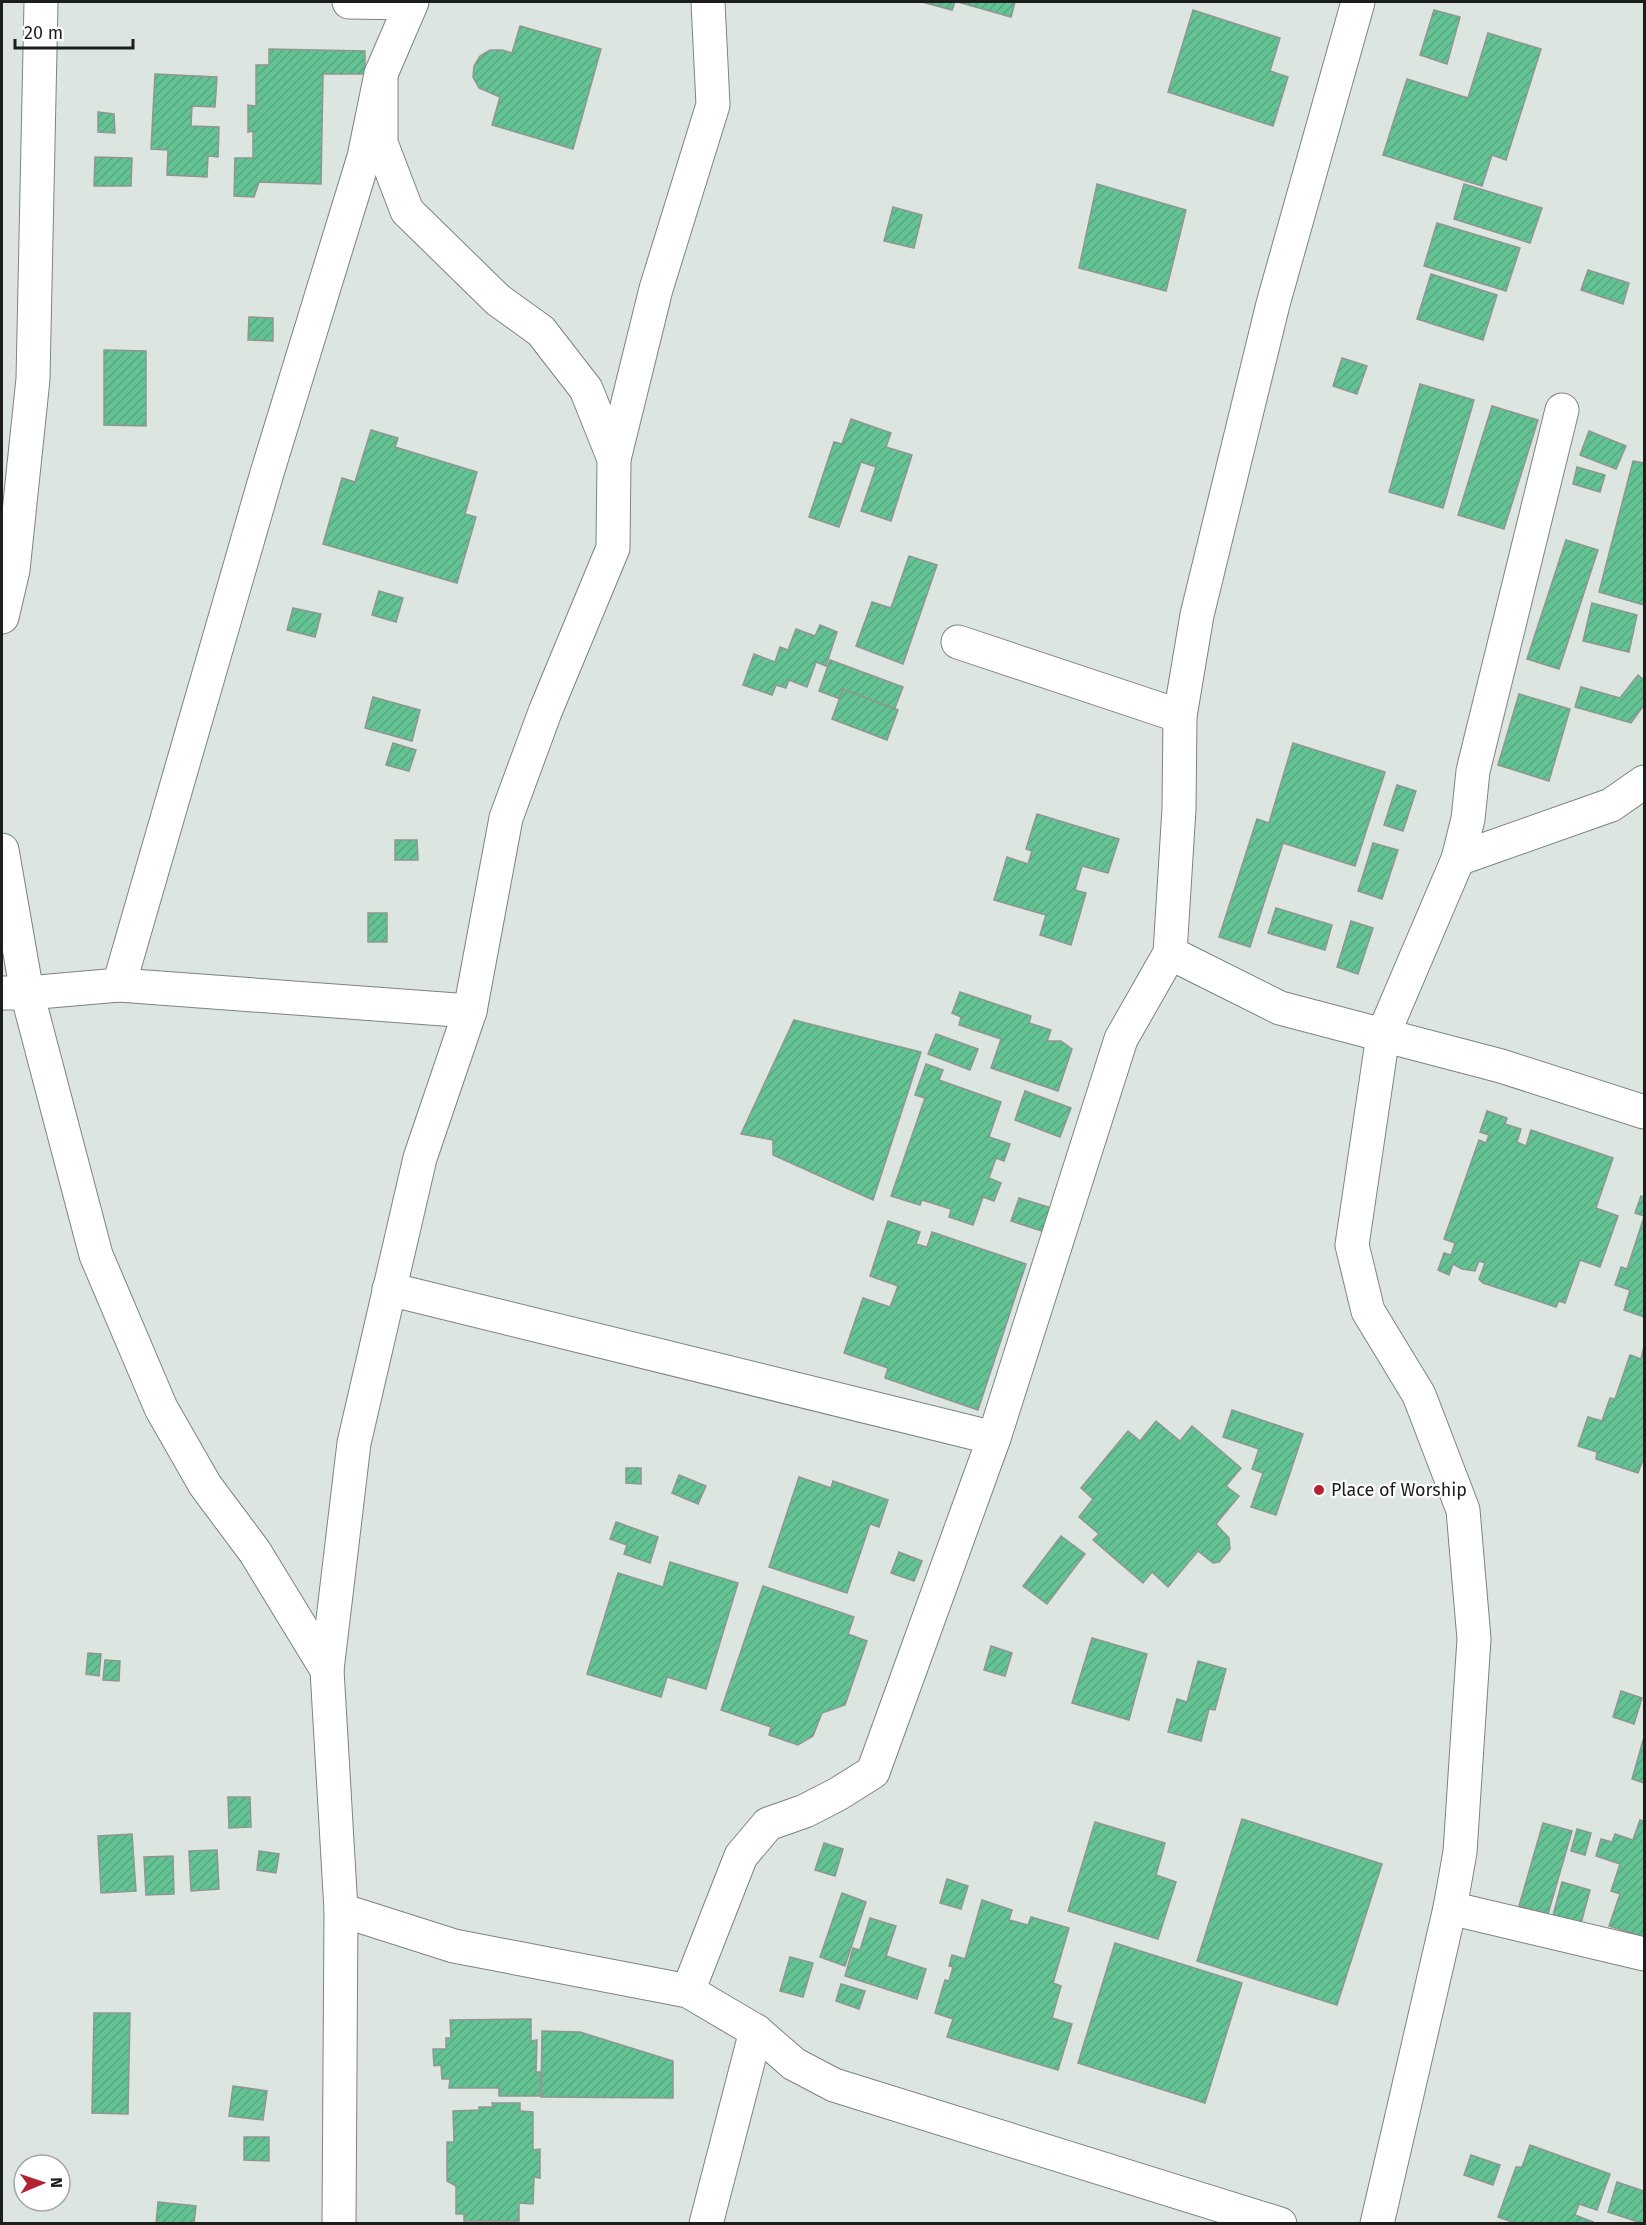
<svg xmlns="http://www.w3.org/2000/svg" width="1646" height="2225" font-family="'Fira Sans',sans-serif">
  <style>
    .building { fill: url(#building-hatch); stroke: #8f9692; stroke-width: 1.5 }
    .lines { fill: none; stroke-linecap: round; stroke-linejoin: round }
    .street-casing { stroke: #7d8480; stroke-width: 35 }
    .street { stroke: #fff; stroke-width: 33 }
    .poi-dot { fill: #b42231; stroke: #fff; stroke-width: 2 }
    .labels { text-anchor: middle; stroke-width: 4.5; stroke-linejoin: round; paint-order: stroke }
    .poi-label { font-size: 18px; fill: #1b1e1c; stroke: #fff; text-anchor: start }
  </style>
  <defs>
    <pattern id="building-hatch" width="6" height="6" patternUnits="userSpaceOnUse" patternTransform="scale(1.5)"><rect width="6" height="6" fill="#64c394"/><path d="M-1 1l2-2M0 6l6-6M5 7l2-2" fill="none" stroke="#56a77f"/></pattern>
  </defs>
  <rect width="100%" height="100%" fill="#dde5e0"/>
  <g class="building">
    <path d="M 922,2 L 955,2 L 952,10 Z"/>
    <path d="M 958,2 L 1015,2 L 1011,17 Z"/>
    <path d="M 1193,10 L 1280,38 L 1270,71 L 1288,77 L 1273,126 L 1168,92 Z"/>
    <path d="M 1434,10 L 1460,17 L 1447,64 L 1420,55 Z"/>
    <path d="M 520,26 L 601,49 L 573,149 L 492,125 L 500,97 L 479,88 L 473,77 L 474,66 L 480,56 L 490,50 L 502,50 L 512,53 Z"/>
    <path d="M 1488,33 L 1541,49 L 1506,160 L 1492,155 L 1482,186 L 1383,155 L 1407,79 L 1468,98 Z"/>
    <path d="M 269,49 L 365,51 L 365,74 L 323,74 L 321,184 L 259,182 L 254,197 L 234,196 L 235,158 L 253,158 L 253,131 L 248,132 L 248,105 L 256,106 L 256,65 L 269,65 Z"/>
    <path d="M 155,74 L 217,77 L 215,107 L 192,106 L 191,126 L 219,127 L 218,157 L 208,156 L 207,177 L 167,175 L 168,150 L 151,149 Z"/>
    <path d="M 98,112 L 114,114 L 115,133 L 98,132 Z"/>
    <path d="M 95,157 L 132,158 L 131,186 L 94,186 Z"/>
    <path d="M 1097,184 L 1186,210 L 1166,291 L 1079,268 Z"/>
    <path d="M 1464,184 L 1542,208 L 1530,243 L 1454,219 Z"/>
    <path d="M 893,207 L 922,215 L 914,248 L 884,241 Z"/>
    <path d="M 1437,223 L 1520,248 L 1506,291 L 1424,266 Z"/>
    <path d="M 1588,270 L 1629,283 L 1623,304 L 1581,290 Z"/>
    <path d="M 1431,274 L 1497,295 L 1483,340 L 1417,319 Z"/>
    <path d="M 249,317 L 273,318 L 273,341 L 248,340 Z"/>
    <path d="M 104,350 L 146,351 L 146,426 L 104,425 Z"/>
    <path d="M 1342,358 L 1367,366 L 1357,394 L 1333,386 Z"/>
    <path d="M 1420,384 L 1474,400 L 1443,508 L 1389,492 Z"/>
    <path d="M 1492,406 L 1538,420 L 1504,529 L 1458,515 Z"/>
    <path d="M 851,419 L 891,433 L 886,447 L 912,455 L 891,521 L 861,511 L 876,467 L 861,462 L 839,527 L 809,517 L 834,442 L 842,444 Z"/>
    <path d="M 371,430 L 398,438 L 395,447 L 477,472 L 465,514 L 476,517 L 457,583 L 323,544 L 342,478 L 355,482 Z"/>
    <path d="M 1589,431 L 1626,446 L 1616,469 L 1580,455 Z"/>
    <path d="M 1633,461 L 1644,463 L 1644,605 L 1599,592 Z"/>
    <path d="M 1577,467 L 1605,475 L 1600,492 L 1573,484 Z"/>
    <path d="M 1566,540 L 1598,550 L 1559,669 L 1527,659 Z"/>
    <path d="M 909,556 L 937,565 L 903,664 L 856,646 L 872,602 L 891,608 Z"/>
    <path d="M 379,591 L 403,598 L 396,622 L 372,615 Z"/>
    <path d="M 1592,603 L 1637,615 L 1629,652 L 1583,641 Z"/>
    <path d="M 293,608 L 321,614 L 315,637 L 287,630 Z"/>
    <path d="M 820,625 L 837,632 L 826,666 L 816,662 L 807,687 L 789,680 L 786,688 L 776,685 L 772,695 L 743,685 L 754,654 L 775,662 L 780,647 L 788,650 L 796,629 L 815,636 Z"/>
    <path d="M 830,660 L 903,687 L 891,718 L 819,691 Z"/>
    <path d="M 1638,675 L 1644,680 L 1644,705 L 1631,723 L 1575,707 L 1581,687 L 1620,698 Z"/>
    <path d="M 843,689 L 898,710 L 887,740 L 832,719 Z"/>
    <path d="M 1519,694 L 1570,709 L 1549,781 L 1498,765 Z"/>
    <path d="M 373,697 L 420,710 L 412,741 L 365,728 Z"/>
    <path d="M 393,743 L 416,750 L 409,771 L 386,765 Z"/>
    <path d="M 1293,743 L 1385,772 L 1355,866 L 1283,843 L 1250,947 L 1219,937 L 1257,819 L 1269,823 Z"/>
    <path d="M 1397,785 L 1416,791 L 1403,831 L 1384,825 Z"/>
    <path d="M 1037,814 L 1119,839 L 1108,873 L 1082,866 L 1075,890 L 1086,893 L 1071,945 L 1040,935 L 1046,915 L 994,900 L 1007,857 L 1028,864 L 1032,851 L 1026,849 Z"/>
    <path d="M 395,840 L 417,840 L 418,860 L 395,860 Z"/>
    <path d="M 1373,843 L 1398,850 L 1382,899 L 1358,891 Z"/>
    <path d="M 1276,908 L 1332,925 L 1325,950 L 1268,933 Z"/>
    <rect x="368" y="913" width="19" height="29"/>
    <path d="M 1351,921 L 1373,928 L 1358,974 L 1337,967 Z"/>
    <path d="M 960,992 L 1031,1016 L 1029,1023 L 1051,1030 L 1047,1041 L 1061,1041 L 1072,1049 L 1058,1091 L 991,1068 L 1001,1039 L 959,1025 L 961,1017 L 952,1013 Z"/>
    <path d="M 794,1020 L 921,1052 L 873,1200 L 773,1155 L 773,1140 L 741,1134 Z"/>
    <path d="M 936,1034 L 978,1049 L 970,1070 L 928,1054 Z"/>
    <path d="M 926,1064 L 943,1070 L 939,1080 L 1001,1102 L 989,1137 L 1010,1144 L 1004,1161 L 996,1158 L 989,1178 L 1001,1183 L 994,1201 L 983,1197 L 973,1225 L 949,1217 L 951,1209 L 922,1200 L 920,1205 L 891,1196 L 925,1098 L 915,1095 Z"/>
    <path d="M 1025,1091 L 1071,1108 L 1060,1137 L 1015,1120 Z"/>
    <path d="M 1487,1111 L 1507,1118 L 1505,1124 L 1521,1129 L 1517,1142 L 1526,1146 L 1531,1130 L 1613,1158 L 1596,1208 L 1618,1216 L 1600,1267 L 1580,1260 L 1565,1303 L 1559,1301 L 1556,1307 L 1483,1283 L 1479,1279 L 1485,1263 L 1479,1261 L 1475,1271 L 1462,1269 L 1453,1264 L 1449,1275 L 1438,1270 L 1444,1253 L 1451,1255 L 1455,1243 L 1444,1239 L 1479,1140 L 1486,1143 L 1489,1135 L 1480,1132 Z"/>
    <path d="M 1641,1196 L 1644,1197 L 1644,1216 L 1635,1213 Z"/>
    <path d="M 1019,1198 L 1055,1209 L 1048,1233 L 1011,1221 Z"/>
    <path d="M 1644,1217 L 1644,1317 L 1624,1310 L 1630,1290 L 1615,1285 L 1621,1267 L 1627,1269 Z"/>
    <path d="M 888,1221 L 920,1232 L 916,1244 L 927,1247 L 932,1232 L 1026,1264 L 978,1410 L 885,1378 L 888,1368 L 844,1353 L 863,1298 L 890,1307 L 898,1286 L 870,1276 Z"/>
    <path d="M 1644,1346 L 1644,1457 L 1638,1473 L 1596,1459 L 1597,1452 L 1578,1446 L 1588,1417 L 1602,1421 L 1610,1398 L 1615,1399 L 1630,1355 L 1641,1359 Z"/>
    <path d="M 1232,1410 L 1303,1434 L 1276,1515 L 1251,1507 L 1263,1473 L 1252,1469 L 1259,1449 L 1223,1437 Z"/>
    <path d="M 1156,1421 L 1180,1441 L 1192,1426 L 1241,1468 L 1226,1486 L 1239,1496 L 1216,1524 L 1229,1538 L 1230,1549 L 1219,1562 L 1213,1563 L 1198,1551 L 1168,1587 L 1152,1572 L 1143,1583 L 1093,1540 L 1099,1534 L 1079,1517 L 1093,1499 L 1081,1488 L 1128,1431 L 1140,1441 Z"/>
    <path d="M 626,1468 L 641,1468 L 641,1484 L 626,1483 Z"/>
    <path d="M 679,1475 L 706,1486 L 698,1504 L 672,1493 Z"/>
    <path d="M 799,1477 L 831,1488 L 833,1481 L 888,1500 L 879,1527 L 870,1524 L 847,1593 L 769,1567 Z"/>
    <path d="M 616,1522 L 658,1537 L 650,1563 L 624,1554 L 627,1545 L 610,1539 Z"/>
    <path d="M 1061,1536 L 1085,1554 L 1047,1604 L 1023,1586 Z"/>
    <path d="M 899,1552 L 922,1561 L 914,1581 L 891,1573 Z"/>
    <path d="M 670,1562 L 738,1583 L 706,1689 L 667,1677 L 661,1697 L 587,1674 L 618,1573 L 663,1587 Z"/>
    <path d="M 763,1586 L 854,1617 L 848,1634 L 867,1641 L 845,1705 L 822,1713 L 813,1736 L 798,1745 L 769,1735 L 771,1727 L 721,1710 Z"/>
    <path d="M 1092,1638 L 1147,1654 L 1129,1720 L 1072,1703 Z"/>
    <path d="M 991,1646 L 1012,1653 L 1005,1676 L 984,1670 Z"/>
    <path d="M 88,1653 L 101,1654 L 99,1676 L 86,1674 Z"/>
    <path d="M 105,1660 L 120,1661 L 119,1681 L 103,1680 Z"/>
    <path d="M 1198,1661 L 1226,1669 L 1215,1710 L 1209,1709 L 1201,1741 L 1168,1732 L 1177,1699 L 1187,1702 Z"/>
    <path d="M 1621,1691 L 1642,1698 L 1634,1724 L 1613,1717 Z"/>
    <path d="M 1644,1737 L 1644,1783 L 1632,1779 Z"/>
    <path d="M 228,1797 L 250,1797 L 251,1827 L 229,1828 Z"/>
    <path d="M 1242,1819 L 1382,1864 L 1337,2005 L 1197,1961 Z"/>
    <path d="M 1640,1820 L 1644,1821 L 1644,1937 L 1609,1926 L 1620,1894 L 1611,1891 L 1620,1864 L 1596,1856 L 1601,1839 L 1612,1842 L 1615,1834 L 1633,1840 Z"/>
    <path d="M 1095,1822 L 1165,1843 L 1156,1875 L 1176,1882 L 1158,1939 L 1068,1911 Z"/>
    <path d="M 1543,1823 L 1572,1831 L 1548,1914 L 1519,1906 Z"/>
    <path d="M 1577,1829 L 1591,1833 L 1585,1855 L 1571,1851 Z"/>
    <path d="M 132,1834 L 136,1891 L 101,1893 L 98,1836 Z"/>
    <path d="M 824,1843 L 843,1849 L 835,1876 L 815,1870 Z"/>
    <path d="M 217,1850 L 219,1889 L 191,1891 L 189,1851 Z"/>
    <path d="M 259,1851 L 279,1854 L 276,1873 L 257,1870 Z"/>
    <path d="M 173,1856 L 174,1894 L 146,1895 L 144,1857 Z"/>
    <path d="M 947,1879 L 968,1886 L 961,1909 L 940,1903 Z"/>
    <path d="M 1562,1882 L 1590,1890 L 1580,1927 L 1552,1919 Z"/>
    <path d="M 842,1893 L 866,1902 L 845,1966 L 820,1957 Z"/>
    <path d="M 982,1900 L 1012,1910 L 1009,1920 L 1028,1925 L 1031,1917 L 1069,1928 L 1053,1983 L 1061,1986 L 1052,2018 L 1072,2024 L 1058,2070 L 947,2037 L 953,2019 L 935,2013 L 945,1980 L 949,1981 L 953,1967 L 949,1966 L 952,1955 L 965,1959 Z"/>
    <path d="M 870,1918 L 896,1926 L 886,1956 L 926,1969 L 917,1999 L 845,1976 L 853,1948 L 860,1950 Z"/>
    <path d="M 1115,1943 L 1242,1983 L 1205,2103 L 1078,2063 Z"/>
    <path d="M 790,1957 L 813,1963 L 803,1997 L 780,1991 Z"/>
    <path d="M 841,1984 L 865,1991 L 859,2009 L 836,2001 Z"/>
    <path d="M 94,2013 L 130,2013 L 128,2114 L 92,2113 Z"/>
    <path d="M 531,2019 L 531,2041 L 537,2040 L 536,2072 L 540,2072 L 540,2096 L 499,2096 L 499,2088 L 449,2088 L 450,2079 L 442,2079 L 441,2065 L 434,2066 L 433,2049 L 446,2049 L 446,2038 L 451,2038 L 450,2020 Z"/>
    <path d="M 542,2031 L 580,2032 L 673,2061 L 673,2098 L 541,2097 Z"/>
    <path d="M 233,2086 L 267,2091 L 263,2120 L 229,2116 Z"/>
    <path d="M 492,2103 L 520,2103 L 520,2111 L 533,2112 L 533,2150 L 540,2149 L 540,2178 L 534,2177 L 533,2204 L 519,2203 L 519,2221 L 464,2221 L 464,2214 L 456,2214 L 456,2186 L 447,2181 L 447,2142 L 454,2142 L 453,2111 L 479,2110 L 479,2107 L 493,2107 Z"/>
    <path d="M 244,2137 L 269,2137 L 269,2161 L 244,2160 Z"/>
    <path d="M 1530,2145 L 1610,2174 L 1597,2210 L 1579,2204 L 1575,2215 L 1593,2222 L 1592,2224 L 1518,2224 L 1498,2217 L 1516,2167 L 1522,2167 Z"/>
    <path d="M 1471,2155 L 1500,2165 L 1493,2185 L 1464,2175 Z"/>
    <path d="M 1617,2182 L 1644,2191 L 1644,2224 L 1608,2212 Z"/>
    <path d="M 158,2202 L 196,2206 L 194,2224 L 156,2224 Z"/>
  </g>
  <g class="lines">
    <defs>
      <g id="street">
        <path d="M 349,2 L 411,3"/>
        <path d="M 614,459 L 656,289 L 713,105 L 708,2"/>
        <path d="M 2,617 L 13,570 L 33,379 L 41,2"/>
        <path d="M 958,642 L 1180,716"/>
        <path d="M 2,850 L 27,993 L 96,1255 L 161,1408 L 205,1485 L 255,1552 L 327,1670"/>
        <path d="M 1458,859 L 1611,805 L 1644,782"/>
        <path d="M 1170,953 L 1280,1008 L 1501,1066 L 1644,1112"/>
        <path d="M 119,985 L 267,473 L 364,157 L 381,74 L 412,2"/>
        <path d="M 2,993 L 27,993 L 119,985 L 470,1011"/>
        <path d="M 389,1289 L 994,1438"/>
        <path d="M 1450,1908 L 1644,1954"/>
        <path d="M 341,1910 L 454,1946 L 688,1991 L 756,2031 L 794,2064 L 834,2085 L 1280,2224"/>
        <path d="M 688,1991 L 741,1856 L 768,1824 L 805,1811 L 838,1794 L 873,1772 L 994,1438 L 1121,1039 L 1170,953 L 1179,809 L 1180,716 L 1197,615 L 1273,304 L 1358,2"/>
        <path d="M 339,2224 L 341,1910 L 327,1670 L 354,1443 L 420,1158 L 470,1011 L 506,818 L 545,712 L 613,548 L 614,459 L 586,389 L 541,331 L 498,300 L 407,211 L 381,143 L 381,74"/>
        <path d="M 706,2224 L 756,2031"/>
        <path d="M 1377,2224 L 1450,1908 L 1460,1852 L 1474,1639 L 1463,1510 L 1419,1395 L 1368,1311 L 1352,1245 L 1383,1035 L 1458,859 L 1468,819 L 1473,771 L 1562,410"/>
      </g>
    </defs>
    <use href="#street" class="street-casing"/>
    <use href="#street" class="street"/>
  </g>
  <circle class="poi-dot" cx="1319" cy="1490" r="6"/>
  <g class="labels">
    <g class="poi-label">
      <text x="1331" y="1496">Place of Worship</text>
    </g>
  </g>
  <rect width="1646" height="2225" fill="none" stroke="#1b1e1c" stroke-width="6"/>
  <g transform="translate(42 2183) rotate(88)"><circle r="28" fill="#ffffff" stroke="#a4a5a4" stroke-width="1.5"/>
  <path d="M0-4.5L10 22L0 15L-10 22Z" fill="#b42231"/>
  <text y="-9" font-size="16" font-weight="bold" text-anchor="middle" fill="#1b1e1c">N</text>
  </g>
  <path d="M15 39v9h118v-9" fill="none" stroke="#1b1e1c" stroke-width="3"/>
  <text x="24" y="39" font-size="18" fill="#1b1e1c" stroke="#ffffff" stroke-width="4.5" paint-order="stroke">20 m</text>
</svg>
